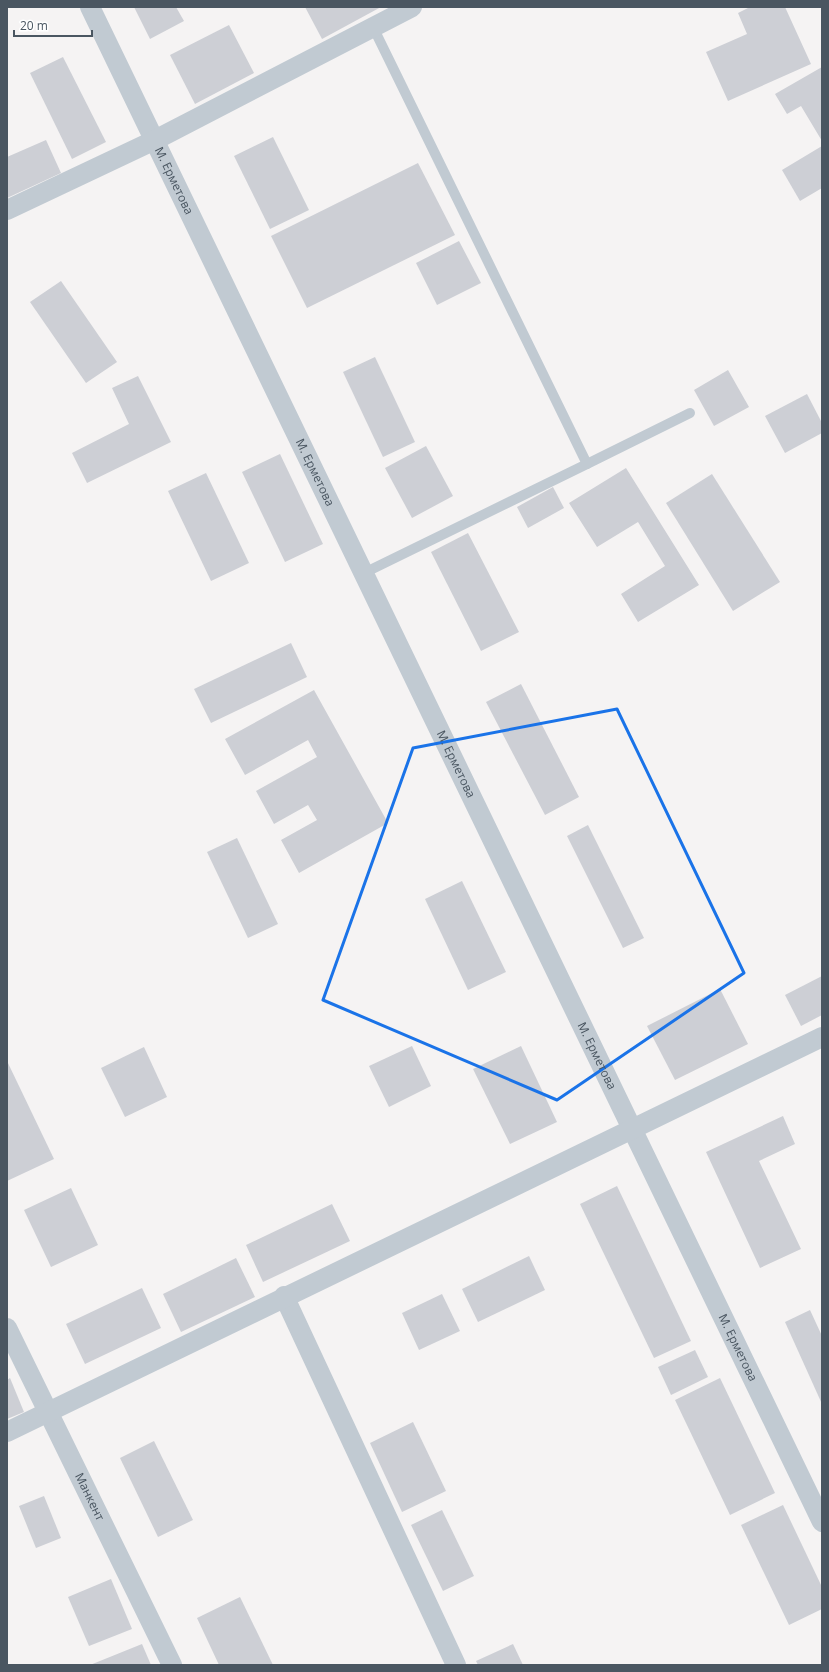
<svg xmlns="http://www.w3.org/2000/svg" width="829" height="1672" font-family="'Open Sans',sans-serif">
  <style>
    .building { fill: #cdcfd5 }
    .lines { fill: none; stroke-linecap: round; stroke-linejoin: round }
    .service { stroke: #c1cad2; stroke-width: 10 }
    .minor { stroke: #c1cad2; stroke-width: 20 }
    .marked { fill: none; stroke: #1a73e8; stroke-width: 3; stroke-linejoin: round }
    .labels { text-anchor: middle; stroke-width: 4; stroke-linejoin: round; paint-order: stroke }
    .street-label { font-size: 12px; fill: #4a5661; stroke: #fff }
  </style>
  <rect width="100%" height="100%" fill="#f5f3f3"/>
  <g class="building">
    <path d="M 134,7 L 176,7 L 184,21 L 150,39 Z"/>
    <path d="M 305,7 L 381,7 L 322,39 Z"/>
    <path d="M 750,7 L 785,7 L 811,64 L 728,101 L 706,52 L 747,34 L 738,13 Z"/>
    <path d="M 229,25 L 254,73 L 195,104 L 170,55 Z"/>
    <path d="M 63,57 L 106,142 L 72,159 L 30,73 Z"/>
    <path d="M 822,67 L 822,141 L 801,106 L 787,114 L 775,94 Z"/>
    <path d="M 273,137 L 309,210 L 270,229 L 234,156 Z"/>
    <path d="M 46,140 L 61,173 L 7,198 L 7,157 Z"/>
    <path d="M 822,146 L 822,188 L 800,201 L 782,170 Z"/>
    <path d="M 418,163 L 455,235 L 307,308 L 271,236 Z"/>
    <path d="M 459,241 L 481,283 L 437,305 L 416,263 Z"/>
    <path d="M 61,281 L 117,362 L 86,383 L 30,302 Z"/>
    <path d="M 375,357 L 415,442 L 383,457 L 343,372 Z"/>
    <path d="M 728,370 L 749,407 L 714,426 L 694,390 Z"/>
    <path d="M 138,376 L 171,442 L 87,483 L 72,453 L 129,424 L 112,388 Z"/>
    <path d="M 807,394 L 822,423 L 822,433 L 785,453 L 765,416 Z"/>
    <path d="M 426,446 L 453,496 L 412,518 L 385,468 Z"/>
    <path d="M 280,454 L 323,544 L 285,562 L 242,472 Z"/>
    <path d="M 626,468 L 699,585 L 638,622 L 621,594 L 665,566 L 638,522 L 597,547 L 569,503 Z"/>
    <path d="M 206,473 L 249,563 L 211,581 L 168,491 Z"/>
    <path d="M 712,474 L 780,582 L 733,611 L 666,503 Z"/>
    <path d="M 553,487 L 564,508 L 528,528 L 517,507 Z"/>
    <path d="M 468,533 L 519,632 L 481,651 L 431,552 Z"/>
    <path d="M 291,643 L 307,677 L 211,723 L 194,689 Z"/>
    <path d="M 521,684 L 579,797 L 545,815 L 486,702 Z"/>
    <path d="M 314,690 L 388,823 L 299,873 L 281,840 L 317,820 L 308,805 L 274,824 L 256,791 L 317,757 L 308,740 L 245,775 L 225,739 Z"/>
    <path d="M 588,825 L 644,938 L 623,948 L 567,836 Z"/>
    <path d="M 237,838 L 278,924 L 248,938 L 207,852 Z"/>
    <path d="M 462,881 L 506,972 L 468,990 L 425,899 Z"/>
    <path d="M 822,976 L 822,1015 L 801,1026 L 785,995 Z"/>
    <path d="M 720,989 L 748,1044 L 675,1080 L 647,1026 Z"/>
    <path d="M 412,1046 L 431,1086 L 389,1107 L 369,1066 Z"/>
    <path d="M 521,1046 L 557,1122 L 510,1144 L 473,1069 Z"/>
    <path d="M 144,1047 L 167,1097 L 125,1117 L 101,1068 Z"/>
    <path d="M 7,1061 L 54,1159 L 7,1181 Z"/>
    <path d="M 783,1116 L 795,1144 L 759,1161 L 801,1249 L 760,1268 L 706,1152 Z"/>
    <path d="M 617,1186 L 691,1341 L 654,1358 L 580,1204 Z"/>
    <path d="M 71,1188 L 98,1245 L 51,1267 L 24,1210 Z"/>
    <path d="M 332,1204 L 350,1241 L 263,1282 L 246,1245 Z"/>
    <path d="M 529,1256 L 545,1290 L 478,1322 L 462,1289 Z"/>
    <path d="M 236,1258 L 255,1297 L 181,1332 L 163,1294 Z"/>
    <path d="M 142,1288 L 161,1328 L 85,1364 L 66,1324 Z"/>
    <path d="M 442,1294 L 460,1331 L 419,1350 L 402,1313 Z"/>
    <path d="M 810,1310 L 822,1336 L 822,1404 L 785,1322 Z"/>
    <path d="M 695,1350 L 708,1377 L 671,1395 L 658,1367 Z"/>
    <path d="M 10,1378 L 24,1412 L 7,1419 L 7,1380 Z"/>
    <path d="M 720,1378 L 775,1493 L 730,1515 L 675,1400 Z"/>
    <path d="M 413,1422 L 446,1491 L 402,1512 L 370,1443 Z"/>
    <path d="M 154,1441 L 193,1520 L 158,1537 L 120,1458 Z"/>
    <path d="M 44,1496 L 61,1538 L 36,1548 L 19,1506 Z"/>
    <path d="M 783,1505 L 822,1587 L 822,1609 L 789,1625 L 741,1525 Z"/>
    <path d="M 442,1510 L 474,1576 L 443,1591 L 411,1525 Z"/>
    <path d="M 111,1579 L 132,1629 L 89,1646 L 68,1597 Z"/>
    <path d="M 240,1597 L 273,1665 L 219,1665 L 197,1618 Z"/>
    <path d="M 142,1644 L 151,1665 L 90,1665 Z"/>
    <path d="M 513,1644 L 523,1665 L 478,1665 L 476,1661 Z"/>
  </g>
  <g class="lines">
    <g class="service">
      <path d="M 587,464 L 690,413"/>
      <path d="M 364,573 L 587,464 L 373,27"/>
    </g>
    <g class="minor">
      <path id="s1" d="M 90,7 L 822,1522"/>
      <path d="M 7,210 L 155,140 L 412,7"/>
      <path d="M 284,1296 L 456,1665"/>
      <path id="s2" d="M 7,1328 L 172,1665"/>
      <path d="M 7,1432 C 278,1298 551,1170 822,1037"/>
    </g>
  </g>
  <path class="marked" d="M 617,709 L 744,973 L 557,1100 L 323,1000 L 413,748 Z"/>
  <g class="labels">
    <g class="street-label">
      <text dy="4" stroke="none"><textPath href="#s1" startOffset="193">М. Ерметова</textPath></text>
      <text dy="4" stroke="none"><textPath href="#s1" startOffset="517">М. Ерметова</textPath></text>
      <text dy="4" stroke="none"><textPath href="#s1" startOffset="841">М. Ерметова</textPath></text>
      <text dy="4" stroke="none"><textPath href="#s1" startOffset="1165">М. Ерметова</textPath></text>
      <text dy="4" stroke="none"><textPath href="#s1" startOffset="1489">М. Ерметова</textPath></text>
      <text dy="4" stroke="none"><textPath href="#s2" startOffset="188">Манкент</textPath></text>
    </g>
  </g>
  <rect width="829" height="1672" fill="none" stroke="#4a5661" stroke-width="16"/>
  <path d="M14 30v6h78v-6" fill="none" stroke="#4a5661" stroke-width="2"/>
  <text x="20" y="30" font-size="12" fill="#4a5661" stroke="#ffffff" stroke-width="3" paint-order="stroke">20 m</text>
</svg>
